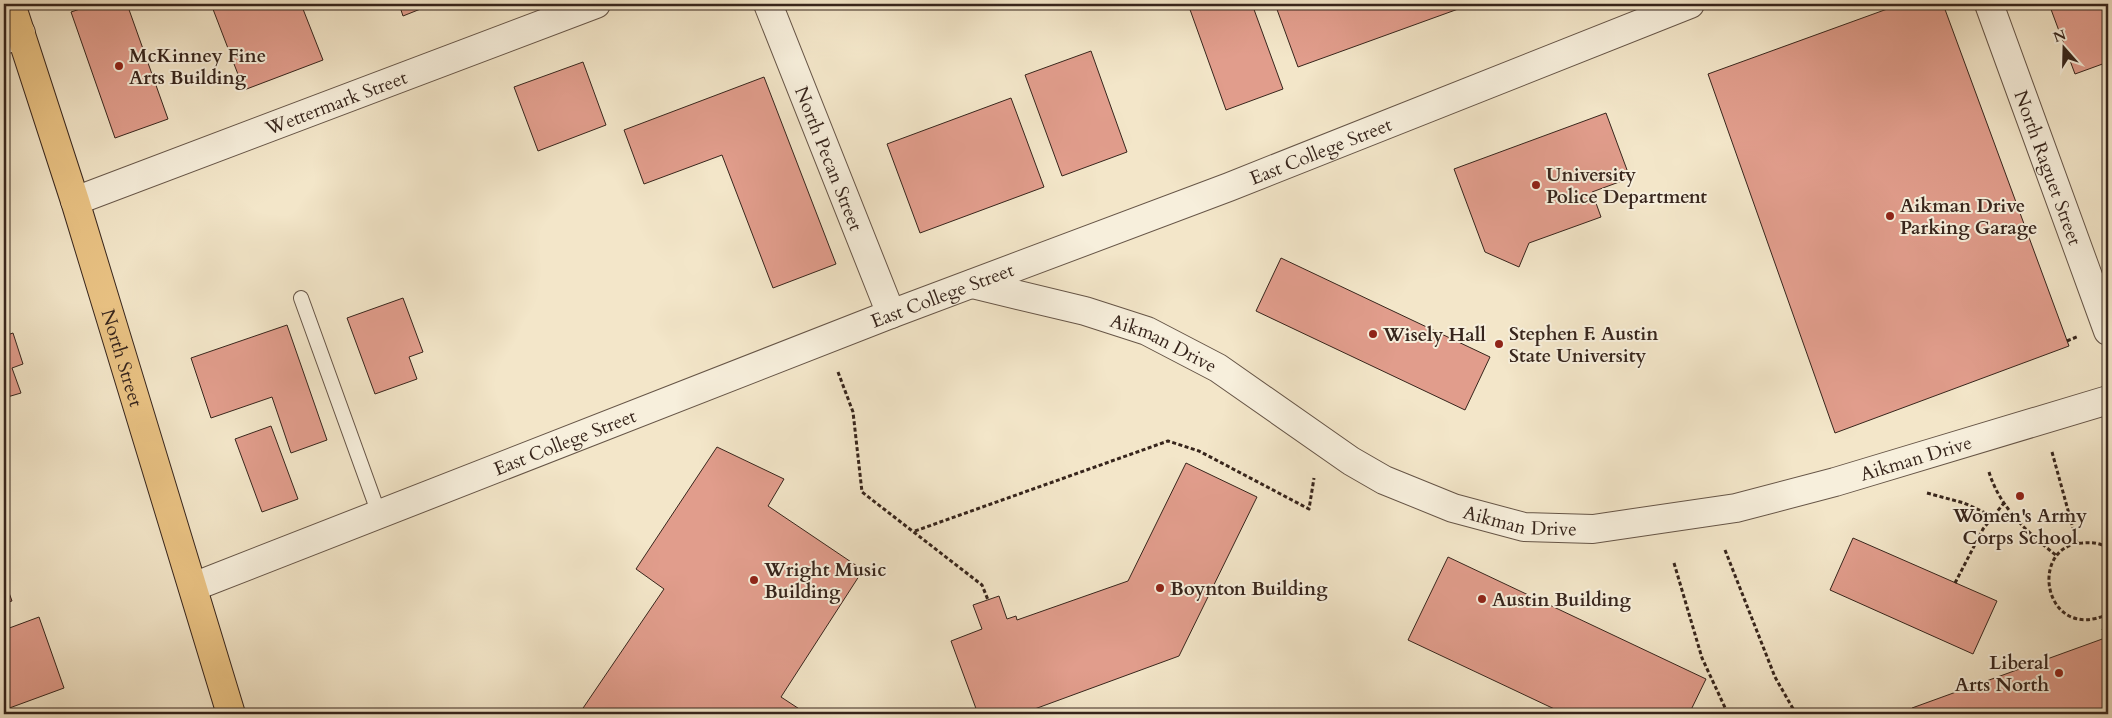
<svg xmlns="http://www.w3.org/2000/svg" width="2112" height="718" font-family="Cardo,serif">
  <style>
    .building { fill: #e19d8c; stroke: #37251c }
    .lines { fill: none; stroke-linecap: round; stroke-linejoin: round }
    .service-casing { stroke: #665547; stroke-width: 16 }
    .minor-casing { stroke: #665547; stroke-width: 30 }
    .tertiary-casing { stroke: #665547; stroke-width: 30 }
    .primary-casing { stroke: #37251c; stroke-width: 30 }
    .path { stroke: #37251c; stroke-width: 3; stroke-dasharray: 4 2.5; stroke-linecap: butt }
    .service { stroke: #f7efdc; stroke-width: 14 }
    .minor { stroke: #f7efdc; stroke-width: 28 }
    .tertiary { stroke: #f7efdc; stroke-width: 28 }
    .primary { stroke: #eac384; stroke-width: 28 }
    .poi-dot { fill: #8f2418; stroke: #f7efdc; stroke-width: 2 }
    .labels { text-anchor: middle; stroke-width: 4; stroke-linejoin: round; paint-order: stroke }
    .poi-label { font-size: 19px; font-weight: bold; fill: #37251c; stroke: #f7efdc; text-anchor: start }
    .street-label { font-size: 19px; fill: #37251c; stroke: #f7efdc }
  </style>
  <rect width="100%" height="100%" fill="#f3e6c9"/>
  <filter id="stains"><feTurbulence type="fractalNoise" baseFrequency=".004" numOctaves="4"/><feColorMatrix values="0 0 0 0 .2 0 0 0 0 .09 0 0 0 0 .02 0 0 0 .5 -.17"/></filter>
  <radialGradient id="worn" r=".72"><stop offset=".6" stop-color="#630" stop-opacity="0"/><stop offset="1" stop-color="#630" stop-opacity=".3"/></radialGradient>
  <g class="building">
    <path d="M 95,4 L 127,4 L 168,119 L 115,138 L 71,12 Z"/>
    <path d="M 211,4 L 301,4 L 323,60 L 244,90 Z"/>
    <path d="M 399,4 L 433,4 L 403,16 Z"/>
    <path d="M 1188,4 L 1252,4 L 1283,89 L 1226,110 Z"/>
    <path d="M 1275,4 L 1472,4 L 1298,67 Z"/>
    <path d="M 1901,4 L 1943,4 L 2069,346 L 1835,433 L 1708,74 Z"/>
    <path d="M 2049,4 L 2108,4 L 2108,62 L 2075,74 Z"/>
    <path d="M 1091,51 L 1127,152 L 1062,176 L 1025,75 Z"/>
    <path d="M 583,62 L 606,125 L 538,151 L 514,87 Z"/>
    <path d="M 764,77 L 836,264 L 773,288 L 722,155 L 644,184 L 624,130 Z"/>
    <path d="M 1011,98 L 1044,187 L 920,233 L 887,144 Z"/>
    <path d="M 1606,113 L 1630,178 L 1592,192 L 1601,217 L 1529,243 L 1519,267 L 1485,252 L 1454,169 Z"/>
    <path d="M 1281,258 L 1490,357 L 1465,410 L 1256,311 Z"/>
    <path d="M 403,298 L 423,352 L 409,357 L 417,379 L 375,394 L 347,318 Z"/>
    <path d="M 287,325 L 327,440 L 291,453 L 272,397 L 211,418 L 191,358 Z"/>
    <path d="M 13,333 L 23,364 L 12,368 L 21,393 L 4,398 L 4,336 Z"/>
    <path d="M 271,426 L 298,499 L 262,512 L 235,439 Z"/>
    <path d="M 717,447 L 784,479 L 768,506 L 863,570 L 781,697 L 807,714 L 579,714 L 664,589 L 636,569 Z"/>
    <path d="M 1186,463 L 1257,497 L 1179,656 L 1021,714 L 978,714 L 951,641 L 982,629 L 973,605 L 999,596 L 1007,619 L 1016,616 L 1017,620 L 1128,581 Z"/>
    <path d="M 1853,538 L 1997,601 L 1973,654 L 1830,590 Z"/>
    <path d="M 1448,557 L 1706,679 L 1689,714 L 1565,714 L 1408,640 Z"/>
    <path d="M 4,579 L 12,601 L 4,603 Z"/>
    <path d="M 39,617 L 64,688 L 4,710 L 4,630 Z"/>
    <path d="M 2108,627 L 2108,714 L 1914,714 L 1912,708 L 2105,638 L 2102,629 Z"/>
  </g>
  <g class="lines">
    <defs>
      <path id="service" d="M 301,298 L 379,514"/>
      <g id="minor">
        <path id="s1" d="M 768,4 L 891,314"/>
        <path id="s2" d="M 1989,4 L 2108,331"/>
        <path d="M 4,40 L 21,33"/>
        <path id="s3" d="M 75,201 L 596,4"/>
        <path id="s4" d="M 972,284 L 1085,311 L 1147,331 L 1218,368 L 1351,461 L 1384,480 L 1453,508 L 1524,527 L 1593,529 L 1736,508 L 1835,482 L 2108,400"/>
      </g>
      <g id="tertiary">
        <path id="s5" d="M 193,587 L 891,314 L 1229,187 L 1690,4"/>
      </g>
      <g id="primary">
        <path id="s6" d="M 11,4 L 75,201 L 231,714"/>
      </g>
    </defs>
    <use href="#service" class="service-casing"/>
    <use href="#minor" class="minor-casing"/>
    <use href="#tertiary" class="tertiary-casing"/>
    <use href="#primary" class="primary-casing"/>
    <g class="path">
      <path d="M 2067,341 L 2079,336"/>
      <path d="M 838,372 L 853,412 L 862,492 L 982,585 L 988,600"/>
      <path d="M 2052,452 L 2077,543"/>
      <path d="M 1989,472 C 2000,508 2028,533 2057,556"/>
      <path d="M 1927,493 L 1964,503 L 1992,516"/>
      <path d="M 915,531 L 1168,441 L 1199,451 L 1309,509 L 1314,478"/>
      <path d="M 2106,546 L 2108,540"/>
      <path d="M 2108,548 C 2100,543 2092,542 2082,543 C 2027,546 2044,644 2108,614"/>
      <path d="M 1725,550 L 1775,677 L 1796,714"/>
      <path d="M 1674,563 L 1702,658 L 1728,714"/>
      <path d="M 1955,583 L 1983,529 L 2004,503"/>
    </g>
    <use href="#service" class="service"/>
    <use href="#minor" class="minor"/>
    <use href="#tertiary" class="tertiary"/>
    <use href="#primary" class="primary"/>
  </g>
  <g class="poi-dot">
    <circle cx="119" cy="66" r="5"/>
    <circle cx="1536" cy="185" r="5"/>
    <circle cx="1890" cy="216" r="5"/>
    <circle cx="1373" cy="334" r="5"/>
    <circle cx="1499" cy="344" r="5"/>
    <circle cx="2020" cy="496" r="5"/>
    <circle cx="754" cy="580" r="5"/>
    <circle cx="1160" cy="588" r="5"/>
    <circle cx="1482" cy="599" r="5"/>
    <circle cx="2059" cy="673" r="5"/>
  </g>
  <g class="labels">
    <g class="poi-label">
      <text x="129" y="62">McKinney Fine<tspan x="129" dy="22">Arts Building</tspan></text>
      <text x="1546" y="181">University<tspan x="1546" dy="22">Police Department</tspan></text>
      <text x="1900" y="212">Aikman Drive<tspan x="1900" dy="22">Parking Garage</tspan></text>
      <text x="1509" y="340">Stephen F. Austin<tspan x="1509" dy="22">State University</tspan></text>
      <text x="1383" y="341">Wisely Hall</text>
      <text x="2020" y="522" text-anchor="middle">Women's Army<tspan x="2020" dy="22">Corps School</tspan></text>
      <text x="764" y="576">Wright Music<tspan x="764" dy="22">Building</tspan></text>
      <text x="1170" y="595">Boynton Building</text>
      <text x="1492" y="606">Austin Building</text>
      <text x="2049" y="669" text-anchor="end">Liberal<tspan x="2049" dy="22">Arts North</tspan></text>
    </g>
    <g class="street-label">
      <text dy="7" stroke="none"><textPath href="#s3" startOffset="279">Wettermark Street</textPath></text>
      <text dy="7" stroke="none"><textPath href="#s5" startOffset="1209">East College Street</textPath></text>
      <text dy="7" stroke="none"><textPath href="#s1" startOffset="166">North Pecan Street</textPath></text>
      <text dy="7" stroke="none"><textPath href="#s2" startOffset="174">North Raguet Street</textPath></text>
      <text dy="7" stroke="none"><textPath href="#s5" startOffset="804">East College Street</textPath></text>
      <text dy="7" stroke="none"><textPath href="#s4" startOffset="201">Aikman Drive</textPath></text>
      <text dy="7" stroke="none"><textPath href="#s6" startOffset="371">North Street</textPath></text>
      <text dy="7" stroke="none"><textPath href="#s5" startOffset="399">East College Street</textPath></text>
      <text dy="7" stroke="none"><textPath href="#s4" startOffset="1010">Aikman Drive</textPath></text>
      <text dy="7" stroke="none"><textPath href="#s4" startOffset="605">Aikman Drive</textPath></text>
    </g>
  </g>
  <rect width="2112" height="718" fill="none" stroke="#f3e6c9" stroke-width="20"/>
  <rect x="5" y="5" width="2102" height="708" fill="none" stroke="#37251c" stroke-width="2.5"/>
  <rect x="10" y="10" width="2092" height="698" fill="none" stroke="#37251c"/>
  <g transform="translate(2064 48) rotate(340)" stroke="#f7efdc" stroke-width="4" paint-order="stroke">
  <path d="M0-4L9 19L0 12L-9 19Z" fill="#37251c"/>
  <text y="-8" font-size="14" font-weight="bold" text-anchor="middle" fill="#37251c">N</text>
  </g>
  <rect width="100%" height="100%" filter="url(#stains)"/>
  <rect width="100%" height="100%" fill="url(#worn)"/>
</svg>
